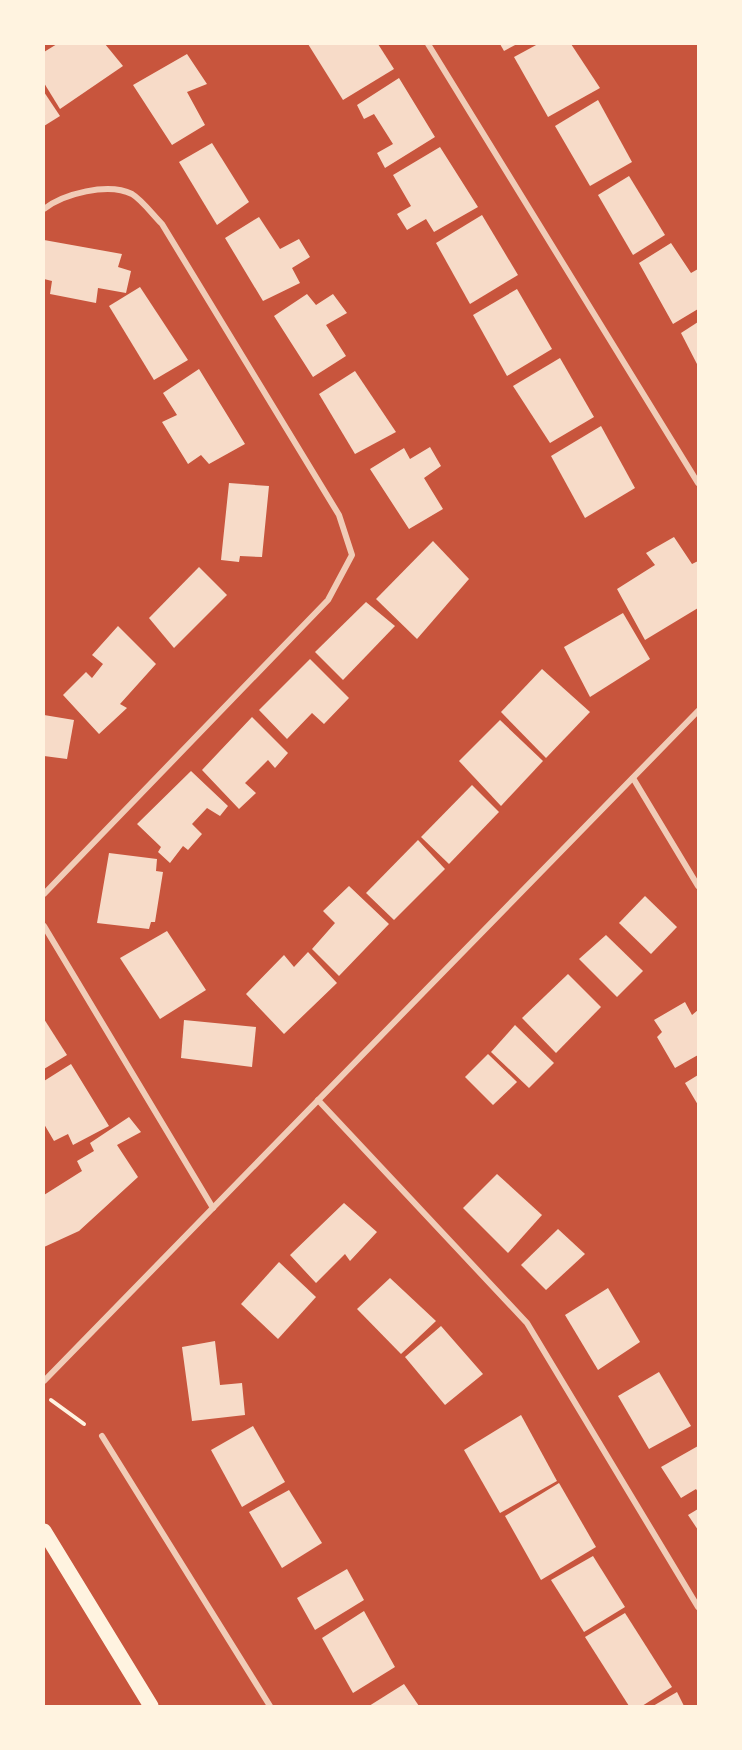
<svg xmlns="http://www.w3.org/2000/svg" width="742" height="1750" font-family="'Public Sans',sans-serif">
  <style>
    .building { fill: #f7dbc8 }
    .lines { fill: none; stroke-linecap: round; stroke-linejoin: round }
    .path { stroke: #fff3e0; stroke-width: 4 }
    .minor { stroke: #f1ccb7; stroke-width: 6 }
    .primary { stroke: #fff3e0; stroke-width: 15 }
  </style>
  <rect width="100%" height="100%" fill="#c8553d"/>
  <g class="building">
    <path d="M 57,44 L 105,44 L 123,66 L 60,109 L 44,83 L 44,52 Z"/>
    <path d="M 308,44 L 378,44 L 394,69 L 343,100 Z"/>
    <path d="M 500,44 L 517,44 L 504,51 Z"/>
    <path d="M 538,44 L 571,44 L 600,88 L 548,117 L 514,57 Z"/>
    <path d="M 187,54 L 207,84 L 187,92 L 205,125 L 172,145 L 133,85 Z"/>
    <path d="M 399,78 L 435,137 L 385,168 L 377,153 L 393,144 L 374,114 L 364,119 L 357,105 Z"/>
    <path d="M 44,92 L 60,116 L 44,126 Z"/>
    <path d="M 598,100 L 632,162 L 590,186 L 555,126 Z"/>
    <path d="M 212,143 L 249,202 L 217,225 L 179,162 Z"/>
    <path d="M 440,147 L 478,207 L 434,232 L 426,219 L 407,230 L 397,214 L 411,206 L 393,175 Z"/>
    <path d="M 629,176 L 665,235 L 633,255 L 598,195 Z"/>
    <path d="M 482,215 L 518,275 L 470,304 L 436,243 Z"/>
    <path d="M 259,217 L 280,249 L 299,239 L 310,257 L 292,268 L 300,283 L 263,301 L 225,238 Z"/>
    <path d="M 44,240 L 122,254 L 118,267 L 131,271 L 126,293 L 98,288 L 96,303 L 50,294 L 52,281 L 44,279 Z"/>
    <path d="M 671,243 L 691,273 L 698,269 L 698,309 L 673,324 L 639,263 Z"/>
    <path d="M 140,287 L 188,360 L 154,380 L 109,306 Z"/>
    <path d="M 517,289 L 552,349 L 507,376 L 473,315 Z"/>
    <path d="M 307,294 L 316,305 L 333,294 L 347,313 L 326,325 L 346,356 L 313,377 L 274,316 Z"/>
    <path d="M 698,322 L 698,366 L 681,333 Z"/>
    <path d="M 560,358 L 594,417 L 550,443 L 513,386 Z"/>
    <path d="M 199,369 L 245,444 L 209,464 L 201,455 L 188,464 L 162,422 L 177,415 L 163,393 Z"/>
    <path d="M 355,371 L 396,432 L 355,454 L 319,394 Z"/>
    <path d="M 601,426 L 635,488 L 585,518 L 551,456 Z"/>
    <path d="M 430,447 L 441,466 L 424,478 L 443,509 L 409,529 L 370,469 L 404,448 L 410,459 Z"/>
    <path d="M 229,483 L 269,486 L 262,557 L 240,556 L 239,562 L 221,560 Z"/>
    <path d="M 674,537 L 692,564 L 698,561 L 698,608 L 645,640 L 617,589 L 655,565 L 646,553 Z"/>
    <path d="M 433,541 L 469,579 L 417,639 L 376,599 Z"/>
    <path d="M 199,567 L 227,595 L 174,648 L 149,618 Z"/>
    <path d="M 366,602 L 395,626 L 343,680 L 315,652 Z"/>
    <path d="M 623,613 L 650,659 L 590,697 L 564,647 Z"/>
    <path d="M 118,626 L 156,664 L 120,704 L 127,708 L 99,734 L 63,695 L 86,672 L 92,678 L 103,664 L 92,655 Z"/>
    <path d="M 310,659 L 349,698 L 324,724 L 312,713 L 287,739 L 259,710 Z"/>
    <path d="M 542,669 L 590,712 L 546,758 L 501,712 Z"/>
    <path d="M 44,715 L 74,720 L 67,759 L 44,756 Z"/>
    <path d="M 252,717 L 288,753 L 275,768 L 268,760 L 245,783 L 256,793 L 239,809 L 202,770 Z"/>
    <path d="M 500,720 L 543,761 L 501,806 L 459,761 Z"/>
    <path d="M 191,771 L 228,806 L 220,816 L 207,808 L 192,824 L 202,834 L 188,850 L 183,846 L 170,863 L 158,852 L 161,847 L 137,824 Z"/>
    <path d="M 472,785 L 499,812 L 449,864 L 421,837 Z"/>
    <path d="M 418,840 L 445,869 L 394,920 L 366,893 Z"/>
    <path d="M 109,853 L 157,859 L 156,871 L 163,872 L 155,922 L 151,922 L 149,929 L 97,923 Z"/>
    <path d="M 349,886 L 389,924 L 339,976 L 312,949 L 335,923 L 323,911 Z"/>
    <path d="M 645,896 L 677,927 L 651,954 L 619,923 Z"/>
    <path d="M 167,931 L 206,990 L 160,1019 L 120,958 Z"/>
    <path d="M 606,935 L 643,971 L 617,997 L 579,959 Z"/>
    <path d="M 308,952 L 337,983 L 284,1034 L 246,994 L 284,955 L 294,967 Z"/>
    <path d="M 568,974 L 601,1007 L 556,1053 L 522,1018 Z"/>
    <path d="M 685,1002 L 692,1015 L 698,1010 L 698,1055 L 675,1068 L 657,1037 L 662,1032 L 654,1020 Z"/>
    <path d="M 44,1019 L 67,1055 L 44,1069 Z"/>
    <path d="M 184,1020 L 256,1027 L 252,1067 L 181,1058 Z"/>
    <path d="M 515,1025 L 554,1063 L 529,1088 L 491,1052 Z"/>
    <path d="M 488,1054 L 517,1082 L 493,1105 L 465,1077 Z"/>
    <path d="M 71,1064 L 109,1126 L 73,1145 L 68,1134 L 54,1141 L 44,1124 L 44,1081 Z"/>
    <path d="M 698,1075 L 698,1105 L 685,1083 Z"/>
    <path d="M 129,1117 L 141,1132 L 117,1145 L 138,1177 L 79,1231 L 44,1247 L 44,1195 L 82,1171 L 77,1161 L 94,1151 L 90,1143 Z"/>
    <path d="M 497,1174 L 542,1215 L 508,1253 L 463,1208 Z"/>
    <path d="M 344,1203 L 377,1232 L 350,1261 L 345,1254 L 316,1283 L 290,1255 Z"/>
    <path d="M 558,1229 L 585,1254 L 546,1290 L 521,1265 Z"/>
    <path d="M 279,1262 L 316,1297 L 278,1339 L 241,1304 Z"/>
    <path d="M 390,1278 L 436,1321 L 401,1354 L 357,1309 Z"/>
    <path d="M 608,1288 L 640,1342 L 598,1370 L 565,1315 Z"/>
    <path d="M 441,1326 L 483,1374 L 445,1405 L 405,1357 Z"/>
    <path d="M 215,1341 L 220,1385 L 242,1383 L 245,1415 L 192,1421 L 182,1347 Z"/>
    <path d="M 659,1372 L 691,1426 L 649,1449 L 618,1396 Z"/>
    <path d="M 521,1415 L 557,1481 L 500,1513 L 464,1450 Z"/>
    <path d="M 253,1426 L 285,1482 L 242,1507 L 211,1450 Z"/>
    <path d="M 698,1446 L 698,1492 L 696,1489 L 681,1498 L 661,1467 Z"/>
    <path d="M 559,1483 L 596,1547 L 541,1580 L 505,1516 Z"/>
    <path d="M 289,1490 L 322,1543 L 282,1568 L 249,1512 Z"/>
    <path d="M 698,1509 L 698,1530 L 688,1515 Z"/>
    <path d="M 593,1556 L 625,1607 L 584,1632 L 551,1580 Z"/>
    <path d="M 347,1569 L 364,1600 L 315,1630 L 297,1598 Z"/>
    <path d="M 364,1611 L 395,1667 L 353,1693 L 322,1638 Z"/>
    <path d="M 625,1613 L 672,1687 L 642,1706 L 629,1706 L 585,1637 Z"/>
    <path d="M 404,1684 L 419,1706 L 369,1706 Z"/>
    <path d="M 677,1692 L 684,1706 L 653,1706 Z"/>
  </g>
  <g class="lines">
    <path class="path" d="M 51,1400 L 84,1424"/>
    <g class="minor">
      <path d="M 428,44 L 698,483"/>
      <path d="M 44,209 C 63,194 108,182 132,194 C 142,200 153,215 162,224 L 339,515 L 352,555 L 328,600 L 44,894"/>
      <path d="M 633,778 L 698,886"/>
      <path d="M 44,926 L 213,1208"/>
      <path d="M 318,1100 L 527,1323 L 698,1607"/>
      <path d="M 44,1381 L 698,711"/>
      <path d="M 102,1436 L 270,1706"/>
    </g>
    <path class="primary" d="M 44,1531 L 151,1706"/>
  </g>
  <rect width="742" height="1750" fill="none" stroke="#fff3e0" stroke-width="90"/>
</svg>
